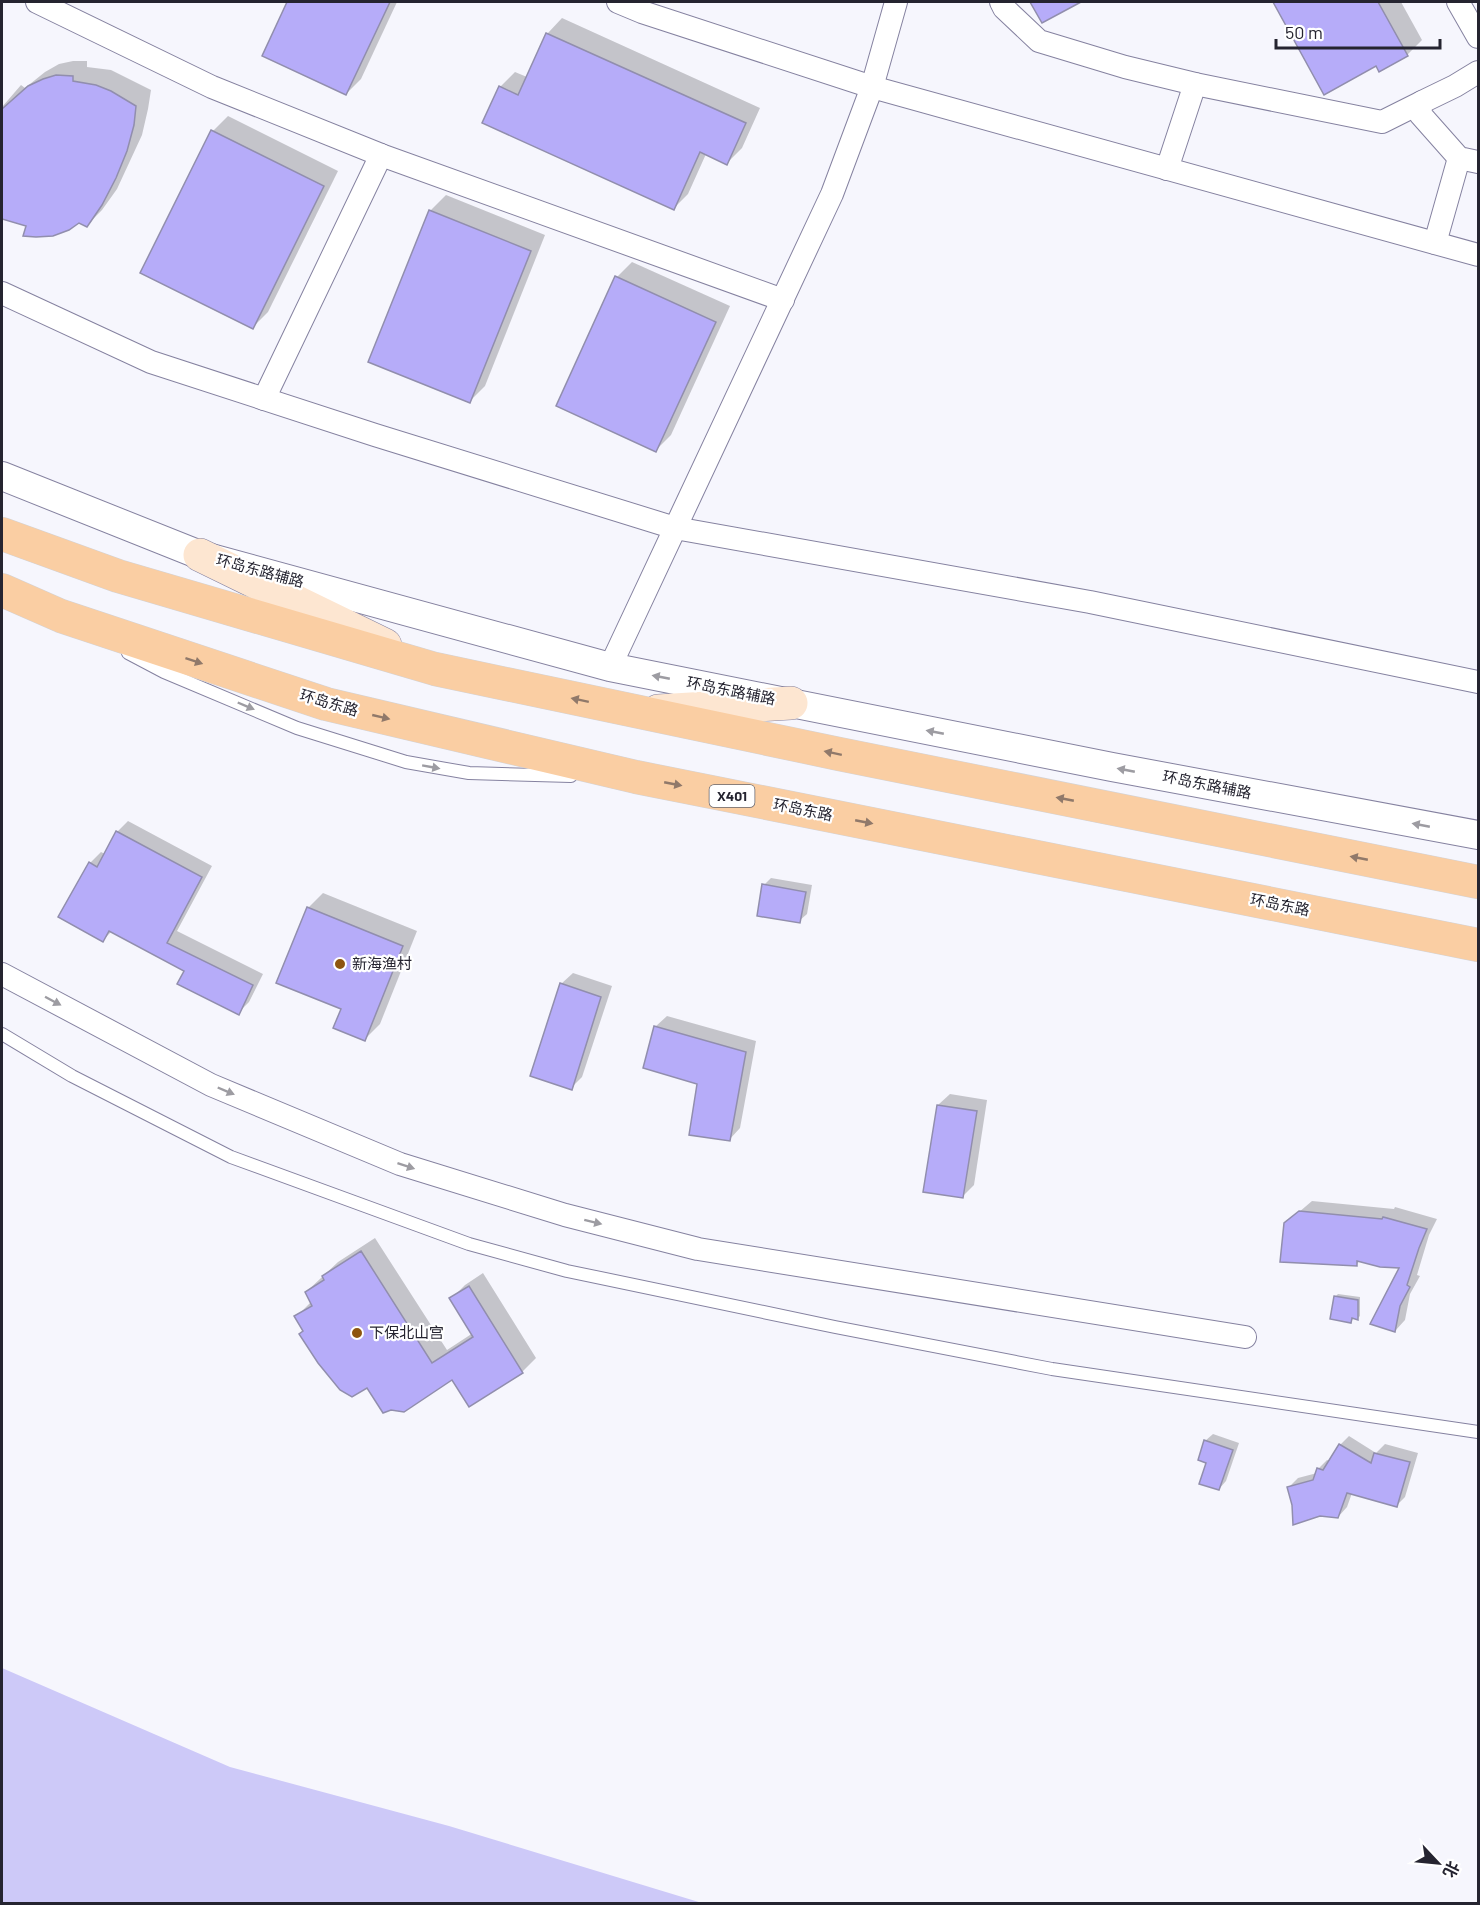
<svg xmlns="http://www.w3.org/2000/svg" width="1480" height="1905" font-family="Barlow,'Noto Sans SC',sans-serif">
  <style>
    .water { fill: #cdc9f8 }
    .shadow { fill: #0003 }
    .building { fill: #b6acf9; stroke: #918ead; stroke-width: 1.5 }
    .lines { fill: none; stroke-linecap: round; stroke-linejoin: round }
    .service-casing { stroke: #8582a0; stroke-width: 14 }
    .minor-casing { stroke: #8582a0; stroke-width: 24 }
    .tertiary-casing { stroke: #8582a0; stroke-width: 30 }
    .secondary-casing { stroke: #8582a0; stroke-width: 34 }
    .primary-casing { stroke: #d3d3d6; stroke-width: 34 }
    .service { stroke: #fff; stroke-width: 12 }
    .minor { stroke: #fff; stroke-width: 22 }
    .tertiary { stroke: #fff; stroke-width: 28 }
    .secondary { stroke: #fde6d1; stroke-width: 33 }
    .primary { stroke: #facea3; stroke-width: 33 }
    .oneway { fill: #90796a }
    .oneway2 { fill: #9d9ca2 }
    .poi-dot { fill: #8e550f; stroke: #fff; stroke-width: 2 }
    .labels { text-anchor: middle; stroke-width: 4.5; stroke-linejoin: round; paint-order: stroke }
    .shield { fill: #fff; stroke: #66666e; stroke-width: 1.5 }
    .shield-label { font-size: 14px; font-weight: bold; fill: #252430 }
    .street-label { font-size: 15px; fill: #252430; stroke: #fff }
    .poi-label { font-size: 15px; fill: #252430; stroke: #fff; text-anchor: start }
  </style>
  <rect width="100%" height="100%" fill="#f6f6fd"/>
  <path class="water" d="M 2,1668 L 230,1767 L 449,1826 L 702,1903 L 2,1903 Z"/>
  <g class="shadow">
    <path d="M 289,2 L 397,2 L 361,79 L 346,94 L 264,56 Z"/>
    <path d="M 1032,2 L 1078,2 L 1043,21 Z"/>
    <path d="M 1275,2 L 1401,2 L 1422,40 L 1407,55 L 1376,64 L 1324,93 Z"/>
    <path d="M 562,18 L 760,108 L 742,148 L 727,163 L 706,154 L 688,194 L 673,209 L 500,87 L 515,72 L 527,77 L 547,34 Z"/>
    <path d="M 73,61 L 87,61 L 87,67 L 111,70 L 151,90 L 148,109 L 142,135 L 117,189 L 102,210 L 87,225 L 79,221 L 27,225 L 11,221 L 2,217 L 2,107 L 21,85 L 25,88 L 45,72 L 59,64 Z"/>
    <path d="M 228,116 L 338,171 L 268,312 L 253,327 L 142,272 L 213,131 Z"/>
    <path d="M 446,195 L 545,235 L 485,386 L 470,401 L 370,361 L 431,210 Z"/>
    <path d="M 632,262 L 730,306 L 671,435 L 656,450 L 558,405 L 617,277 Z"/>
    <path d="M 128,821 L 212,866 L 177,931 L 263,974 L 249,1002 L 238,1013 L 186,970 L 112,931 L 103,940 L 90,863 L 101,852 L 105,854 L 117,832 Z"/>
    <path d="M 771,878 L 812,885 L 807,914 L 799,921 L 764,885 Z"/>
    <path d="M 323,893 L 417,931 L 380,1024 L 365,1039 L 308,908 Z"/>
    <path d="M 573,973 L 612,986 L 582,1077 L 571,1088 L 561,984 Z"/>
    <path d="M 667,1016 L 756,1041 L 740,1128 L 729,1140 L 699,1083 L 655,1027 Z"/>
    <path d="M 950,1094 L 987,1100 L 974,1185 L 962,1197 L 938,1105 Z"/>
    <path d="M 1312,1201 L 1394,1209 L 1395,1207 L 1437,1219 L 1429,1235 L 1417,1275 L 1420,1276 L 1410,1294 L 1405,1320 L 1395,1331 L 1402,1266 L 1360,1260 L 1357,1264 L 1285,1224 Z"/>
    <path d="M 375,1238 L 447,1350 L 473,1333 L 451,1299 L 465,1285 L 483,1273 L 536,1358 L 522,1372 L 368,1386 L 305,1331 L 296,1317 L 311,1302 L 306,1292 L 321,1278 L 338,1262 Z"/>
    <path d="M 1338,1294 L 1360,1297 L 1360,1316 L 1357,1319 L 1354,1318 L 1350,1321 L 1335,1297 Z"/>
    <path d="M 1213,1434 L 1239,1443 L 1226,1481 L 1219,1489 L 1208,1462 L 1205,1441 Z"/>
    <path d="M 1349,1436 L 1376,1453 L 1385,1444 L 1418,1453 L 1405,1497 L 1396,1506 L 1352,1493 L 1347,1507 L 1338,1517 L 1294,1505 L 1289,1487 L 1298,1478 L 1317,1473 L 1318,1469 L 1327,1460 L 1330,1461 L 1340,1445 Z"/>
  </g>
  <g class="building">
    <path d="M 287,2 L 390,2 L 346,95 L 262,56 Z"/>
    <path d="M 1030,2 L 1081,2 L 1042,23 Z"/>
    <path d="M 1273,2 L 1378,2 L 1408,56 L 1379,72 L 1376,66 L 1324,95 Z"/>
    <path d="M 546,33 L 746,123 L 727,165 L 700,152 L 674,210 L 482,123 L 499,86 L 518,95 Z"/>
    <path d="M 56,75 L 73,76 L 73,81 L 96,85 L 111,91 L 136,106 L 134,125 L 127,151 L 116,178 L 102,205 L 87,227 L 79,223 L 69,230 L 53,236 L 36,237 L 23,236 L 26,226 L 2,219 L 2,109 L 28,86 L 43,79 Z"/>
    <path d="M 211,130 L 324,186 L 253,329 L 140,273 Z"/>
    <path d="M 429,210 L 531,251 L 470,403 L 368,362 Z"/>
    <path d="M 615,276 L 716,322 L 656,452 L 556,406 Z"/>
    <path d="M 116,831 L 202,877 L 167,943 L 253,985 L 239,1015 L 177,984 L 184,971 L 109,931 L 103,942 L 58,917 L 89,862 L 97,867 Z"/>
    <path d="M 762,884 L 806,892 L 800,923 L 757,916 Z"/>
    <path d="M 307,907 L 403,946 L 365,1041 L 333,1028 L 341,1009 L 276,983 Z"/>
    <path d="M 560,983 L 601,997 L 572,1090 L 530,1076 Z"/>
    <path d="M 654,1026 L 746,1052 L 730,1141 L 689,1135 L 697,1084 L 643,1068 Z"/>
    <path d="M 937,1105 L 977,1111 L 963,1198 L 923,1192 Z"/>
    <path d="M 1299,1211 L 1382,1219 L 1383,1217 L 1427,1229 L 1419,1248 L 1407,1285 L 1410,1287 L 1400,1306 L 1395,1332 L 1370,1324 L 1399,1268 L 1380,1267 L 1357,1261 L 1357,1266 L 1280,1262 L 1284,1223 Z"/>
    <path d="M 361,1251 L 432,1363 L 473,1337 L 449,1298 L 469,1286 L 523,1373 L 469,1407 L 452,1380 L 404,1412 L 391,1410 L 383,1413 L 367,1388 L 352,1397 L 340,1390 L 318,1363 L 299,1334 L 303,1331 L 294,1316 L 312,1306 L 305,1292 L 324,1280 L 322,1276 Z"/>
    <path d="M 1334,1296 L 1358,1300 L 1358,1320 L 1352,1318 L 1351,1323 L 1330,1319 Z"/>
    <path d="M 1204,1440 L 1233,1450 L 1219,1490 L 1199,1484 L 1206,1463 L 1198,1460 Z"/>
    <path d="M 1339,1444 L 1371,1463 L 1374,1453 L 1410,1462 L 1397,1507 L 1347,1493 L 1338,1518 L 1320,1516 L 1293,1525 L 1292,1505 L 1287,1487 L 1313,1480 L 1317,1468 L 1323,1470 Z"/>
  </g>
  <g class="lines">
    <defs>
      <g id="service">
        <path d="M 128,653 L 164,672 L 297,728 L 406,762 L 469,773 L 571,776"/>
        <path d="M 2,1034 L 72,1076 L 231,1157 L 469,1244 L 567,1271 L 835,1327 L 1052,1369 L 1478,1432"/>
      </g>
      <g id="minor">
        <path d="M 37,2 L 212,87 L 381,155 L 783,300"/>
        <path d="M 618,2 L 642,12 L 872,87 L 1478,255"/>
        <path d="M 1001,2 L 1004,8 L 1039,41 L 1125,67 L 1195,84 L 1382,122 L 1422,102"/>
        <path d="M 1458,2 L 1478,37"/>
        <path d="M 1478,72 L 1455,86 L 1422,102 L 1420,114 L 1459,158 L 1478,162"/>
        <path d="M 1167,169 L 1195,84"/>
        <path d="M 1435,243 L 1459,158"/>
        <path d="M 2,293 L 151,362 L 375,435 L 675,528 L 1090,602 L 1478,682"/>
        <path d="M 264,399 L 381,155"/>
        <path d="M 610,667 L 832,194 L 872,87 L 896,2"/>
        <path d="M 2,974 L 211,1085 L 400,1164 L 565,1215 L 698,1249 L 1245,1337"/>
      </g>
      <path id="tertiary" d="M 2,476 L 200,555 L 610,667 L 1112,767 L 1478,835"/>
      <g id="secondary">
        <path d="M 200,555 L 385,645"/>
        <path d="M 658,711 L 791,703"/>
      </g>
      <g id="primary">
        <path d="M 2,534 L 118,576 L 435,669 L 839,754 L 1478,882"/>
        <path d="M 2,590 L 61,616 L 326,704 L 636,777 L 1478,945"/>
      </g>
    </defs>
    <use href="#service" class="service-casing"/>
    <use href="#minor" class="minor-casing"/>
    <use href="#tertiary" class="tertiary-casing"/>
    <use href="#secondary" class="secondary-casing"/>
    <use href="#primary" class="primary-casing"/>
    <use href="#service" class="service"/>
    <use href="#minor" class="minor"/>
    <use href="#tertiary" class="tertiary"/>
    <use href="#secondary" class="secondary"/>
    <use href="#primary" class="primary"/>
  </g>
  <defs><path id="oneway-solid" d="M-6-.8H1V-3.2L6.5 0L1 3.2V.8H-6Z" transform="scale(1.5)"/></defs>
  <g class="oneway">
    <use href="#oneway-solid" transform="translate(194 661) rotate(18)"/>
    <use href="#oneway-solid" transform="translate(580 700) rotate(-168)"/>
    <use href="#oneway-solid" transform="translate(381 717) rotate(13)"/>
    <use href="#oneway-solid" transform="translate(833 753) rotate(-168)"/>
    <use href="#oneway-solid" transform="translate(673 784) rotate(11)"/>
    <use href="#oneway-solid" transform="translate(1065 799) rotate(-169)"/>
    <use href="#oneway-solid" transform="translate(864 822) rotate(11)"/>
    <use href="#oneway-solid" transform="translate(1359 858) rotate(-169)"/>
  </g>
  <g class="oneway2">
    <use href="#oneway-solid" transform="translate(661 677) rotate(-169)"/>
    <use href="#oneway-solid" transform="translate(246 706) rotate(23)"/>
    <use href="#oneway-solid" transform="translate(935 732) rotate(-169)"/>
    <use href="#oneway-solid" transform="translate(431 767) rotate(10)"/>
    <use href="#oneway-solid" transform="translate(1126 770) rotate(-169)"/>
    <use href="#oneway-solid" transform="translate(1421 825) rotate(-169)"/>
    <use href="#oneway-solid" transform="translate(53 1001) rotate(28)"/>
    <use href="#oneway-solid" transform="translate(226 1091) rotate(23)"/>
    <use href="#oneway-solid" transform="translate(406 1166) rotate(18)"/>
    <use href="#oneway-solid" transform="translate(593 1222) rotate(14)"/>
  </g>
  <g class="poi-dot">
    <circle cx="340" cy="964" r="6"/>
    <circle cx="357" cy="1333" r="6"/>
  </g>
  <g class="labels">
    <rect class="shield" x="709.5" y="785" width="45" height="22" rx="4.5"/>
    <g class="shield-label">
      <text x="732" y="801">X401</text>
    </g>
    <g class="street-label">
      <text transform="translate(260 571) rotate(15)" y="5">环岛东路辅路</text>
      <text transform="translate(731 691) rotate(11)" y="5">环岛东路辅路</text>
      <text transform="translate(329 703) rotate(16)" y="5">环岛东路</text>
      <text transform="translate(1207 785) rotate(11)" y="5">环岛东路辅路</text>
      <text transform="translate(803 810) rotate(11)" y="5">环岛东路</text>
      <text transform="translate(1280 905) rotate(11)" y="5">环岛东路</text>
    </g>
    <g class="poi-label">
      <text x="352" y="969">新海渔村</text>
      <text x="369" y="1338">下保北山宫</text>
    </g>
  </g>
  <rect width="1480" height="1905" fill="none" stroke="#252430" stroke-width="6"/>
  <g transform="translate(1438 1863) rotate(116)" stroke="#ffffff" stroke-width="4.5" paint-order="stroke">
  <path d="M0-4.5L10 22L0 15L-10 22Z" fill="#252430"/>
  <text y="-9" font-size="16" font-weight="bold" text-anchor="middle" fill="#252430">北</text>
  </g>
  <path d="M1276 39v9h164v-9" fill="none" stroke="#252430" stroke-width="3"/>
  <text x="1285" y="39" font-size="18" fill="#252430" stroke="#ffffff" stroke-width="4.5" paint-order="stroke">50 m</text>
</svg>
